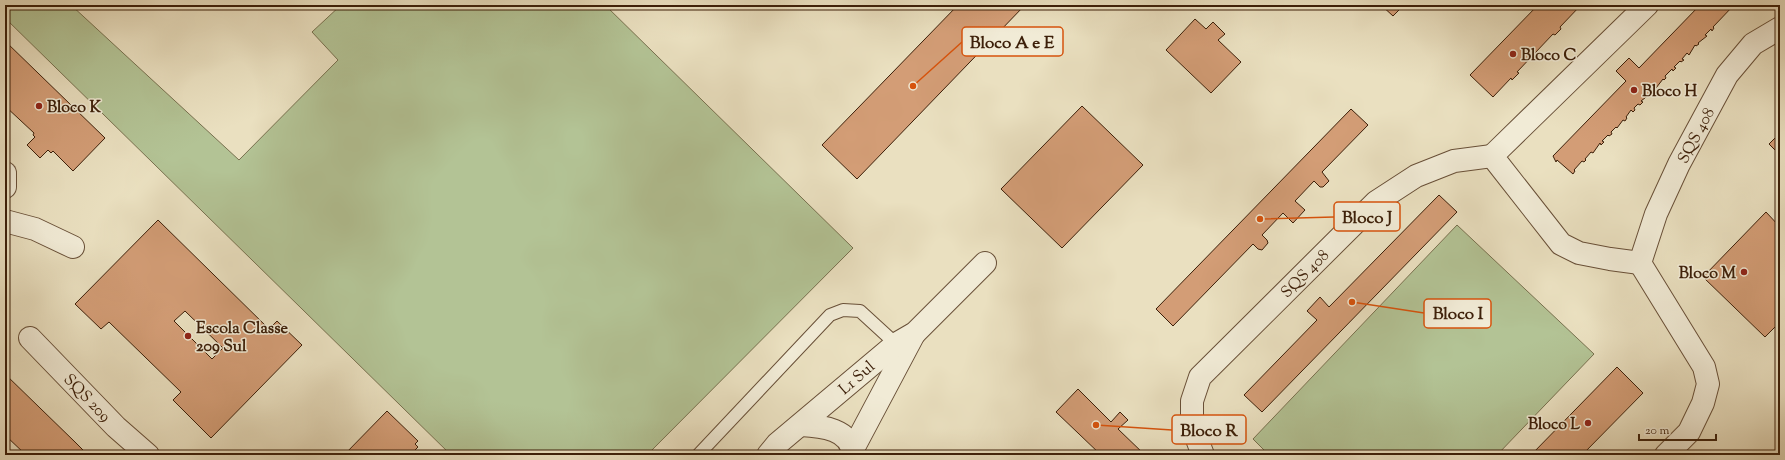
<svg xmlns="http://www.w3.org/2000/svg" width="1785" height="460" font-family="'Sorts Mill Goudy',serif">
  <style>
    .green { fill: #b3c395; stroke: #78714f }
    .building { fill: #d39d76; stroke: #3c1f09; fill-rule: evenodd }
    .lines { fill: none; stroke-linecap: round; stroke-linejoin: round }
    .service-casing { stroke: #684f37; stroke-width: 14 }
    .minor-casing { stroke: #684f37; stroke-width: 24 }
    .tertiary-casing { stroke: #684f37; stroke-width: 24 }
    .service { stroke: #f1ebd6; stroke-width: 12 }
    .minor { stroke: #f1ebd6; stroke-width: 22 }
    .tertiary { stroke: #f1ebd6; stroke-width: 22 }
    .poi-dot { fill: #8f2418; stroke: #f1ebd6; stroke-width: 1.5 }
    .labels { text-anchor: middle; stroke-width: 3; stroke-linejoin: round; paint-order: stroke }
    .poi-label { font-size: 16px; font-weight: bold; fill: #3c1f09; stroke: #f1ebd6; text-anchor: start }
    .street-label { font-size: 16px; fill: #3c1f09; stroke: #f1ebd6 }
    .leader { fill: none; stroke: #d7530c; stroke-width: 1.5 }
    .callout-dot { fill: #d7530c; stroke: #f1ebd6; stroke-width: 1.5 }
    .callout { fill: #f1ebd6; stroke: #d7530c; stroke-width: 1.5 }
    .callout-label { font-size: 17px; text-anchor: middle; font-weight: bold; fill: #3c1f09 }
  </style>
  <rect width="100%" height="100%" fill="#eae0c0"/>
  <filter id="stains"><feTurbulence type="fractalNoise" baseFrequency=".005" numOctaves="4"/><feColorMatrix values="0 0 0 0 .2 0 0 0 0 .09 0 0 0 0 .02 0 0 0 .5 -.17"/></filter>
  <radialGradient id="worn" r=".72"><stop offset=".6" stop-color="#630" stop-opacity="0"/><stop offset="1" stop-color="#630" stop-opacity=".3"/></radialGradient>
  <g class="green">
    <path d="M 5,5 L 71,5 L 239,160 L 338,60 L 312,32 L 341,5 L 605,5 L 853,248 L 647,455 L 451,455 L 5,18 Z"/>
    <path d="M 1457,225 L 1594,354 L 1497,455 L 1269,455 L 1253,439 Z"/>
  </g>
  <g class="building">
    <path d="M 958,5 L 1025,5 L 857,179 L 822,145 Z"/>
    <path d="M 1381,5 L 1404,5 L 1393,16 Z"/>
    <path d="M 1538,5 L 1581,5 L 1560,27 L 1561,29 L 1555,35 L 1553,34 L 1517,72 L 1519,73 L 1512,80 L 1511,78 L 1493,97 L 1470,75 Z"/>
    <path d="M 1700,5 L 1734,5 L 1713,27 L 1714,28 L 1712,31 L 1711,29 L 1705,35 L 1707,36 L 1698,43 L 1699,44 L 1696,46 L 1695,45 L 1689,55 L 1687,53 L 1682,59 L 1684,60 L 1681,62 L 1680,61 L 1674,67 L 1676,68 L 1673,71 L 1672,69 L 1665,76 L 1666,78 L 1664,80 L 1663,79 L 1656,88 L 1654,87 L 1649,92 L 1650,94 L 1641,101 L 1643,102 L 1640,105 L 1638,104 L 1634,108 L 1635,110 L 1633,112 L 1631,110 L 1626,117 L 1627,118 L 1625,121 L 1623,120 L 1617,128 L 1616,127 L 1611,132 L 1612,134 L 1609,136 L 1608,135 L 1602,141 L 1604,142 L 1601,145 L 1600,143 L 1593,153 L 1591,152 L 1585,159 L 1586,160 L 1584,162 L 1582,161 L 1574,170 L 1575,171 L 1573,174 L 1557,160 L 1556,162 L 1553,156 L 1626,81 L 1616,71 L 1629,58 L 1639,68 Z"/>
    <path d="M 1195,19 L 1206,29 L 1213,22 L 1225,34 L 1218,40 L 1241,62 L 1211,93 L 1166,50 Z"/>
    <path d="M 5,41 L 105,138 L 73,171 L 53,151 L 51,153 L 48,150 L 40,158 L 27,145 L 35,137 L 33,135 L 34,133 L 5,106 Z"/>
    <path d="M 1082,106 L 1143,165 L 1062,248 L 1001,189 Z"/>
    <path d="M 1351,109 L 1368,125 L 1322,172 L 1329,181 L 1323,187 L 1320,187 L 1314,181 L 1295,201 L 1305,210 L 1293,223 L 1283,213 L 1262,235 L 1267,240 L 1268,243 L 1262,250 L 1258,249 L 1253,244 L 1173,326 L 1156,309 Z"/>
    <path d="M 1780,133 L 1780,155 L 1769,144 Z"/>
    <path d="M 1439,195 L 1457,212 L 1262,412 L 1244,395 L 1317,320 L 1307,311 L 1320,297 L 1329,307 Z"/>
    <path d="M 1766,212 L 1780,227 L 1780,322 L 1765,337 L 1703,277 Z"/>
    <path d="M 158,220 L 269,329 L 277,321 L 302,345 L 211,438 L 173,400 L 181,392 L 109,322 L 101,329 L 75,304 ZM 185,311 L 223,348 L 212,359 L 174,321 Z"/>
    <path d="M 1617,367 L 1643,393 L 1584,453 L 1585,455 L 1531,455 Z"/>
    <path d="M 5,374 L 75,442 L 88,455 L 26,455 L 5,435 Z"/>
    <path d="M 1078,389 L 1111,422 L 1120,412 L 1128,420 L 1118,429 L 1145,455 L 1101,455 L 1056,412 Z"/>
    <path d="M 387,411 L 418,441 L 415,444 L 418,447 L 410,455 L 344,455 Z"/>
  </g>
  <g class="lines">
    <defs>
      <path id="service" d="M 698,455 L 830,315 L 843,310 L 860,311 L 896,344"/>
      <g id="minor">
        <path d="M 5,173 L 5,187"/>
        <path d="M 5,221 L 35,229 L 73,247"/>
        <path d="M 1640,263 L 1610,259 L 1579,253 L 1561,244 L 1492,156 L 1647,5"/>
        <path d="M 30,338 L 116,427 L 148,455"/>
        <path d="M 1203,455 L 1192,426 L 1192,401 L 1200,377 L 1376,202 L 1416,176 L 1454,161 L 1492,156"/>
        <path d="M 1666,455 L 1689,432 L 1703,403 L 1708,384 L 1704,367 L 1640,263 L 1656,214 L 1679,164 L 1727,75 L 1753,44 L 1780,28"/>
      </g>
      <g id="tertiary">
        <path d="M 801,425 C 821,426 852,429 853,455"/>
        <path d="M 853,449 L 914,334"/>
        <path d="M 768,455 L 777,444 L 896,344 L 915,333 L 985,263"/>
      </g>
    </defs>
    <use href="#service" class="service-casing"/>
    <use href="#minor" class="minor-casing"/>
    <use href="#tertiary" class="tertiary-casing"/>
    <use href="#service" class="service"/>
    <use href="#minor" class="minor"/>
    <use href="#tertiary" class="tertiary"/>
  </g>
  <g class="poi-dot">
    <circle cx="1513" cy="54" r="4"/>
    <circle cx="1634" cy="90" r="4"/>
    <circle cx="39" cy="106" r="4"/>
    <circle cx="1744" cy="272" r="4"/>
    <circle cx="188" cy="336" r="4"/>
    <circle cx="1588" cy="423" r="4"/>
  </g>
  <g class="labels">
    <g class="poi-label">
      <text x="1521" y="60">Bloco C</text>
      <text x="1642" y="96">Bloco H</text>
      <text x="47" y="112">Bloco K</text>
      <text x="1736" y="278" text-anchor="end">Bloco M</text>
      <text x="196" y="333">Escola Classe<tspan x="196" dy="18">209 Sul</tspan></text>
      <text x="1580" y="429" text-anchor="end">Bloco L</text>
    </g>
    <g class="street-label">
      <text transform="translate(1695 135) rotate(-62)" y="6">SQS 408</text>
      <text transform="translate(1304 273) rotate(-45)" y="6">SQS 408</text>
      <text transform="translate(856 377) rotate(-41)" y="6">L1 Sul</text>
      <text transform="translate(88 397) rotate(46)" y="6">SQS 209</text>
    </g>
  </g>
  <path class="leader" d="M913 86L962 42M1260 219L1334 217M1352 302L1424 313M1096 425L1172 430"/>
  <g class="callout-dot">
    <circle cx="913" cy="86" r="4"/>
    <circle cx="1260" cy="219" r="4"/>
    <circle cx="1352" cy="302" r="4"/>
    <circle cx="1096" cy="425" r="4"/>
  </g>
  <g class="callout">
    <rect x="962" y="27" width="101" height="29" rx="4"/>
    <rect x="1334" y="202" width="66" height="29" rx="4"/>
    <rect x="1424" y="299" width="67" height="29" rx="4"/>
    <rect x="1172" y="415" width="74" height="29" rx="4"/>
  </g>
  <g class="callout-label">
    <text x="1012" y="48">Bloco A e E</text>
    <text x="1367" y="223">Bloco J</text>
    <text x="1458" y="319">Bloco I</text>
    <text x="1209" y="436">Bloco R</text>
  </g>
  <rect width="1785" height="460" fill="none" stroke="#eae0c0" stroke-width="20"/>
  <rect x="6" y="6" width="1773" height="448" fill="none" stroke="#3c1f09" stroke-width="2"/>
  <rect x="10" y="10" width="1765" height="440" fill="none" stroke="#3c1f09"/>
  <path d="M1639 434v6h77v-6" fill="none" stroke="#3c1f09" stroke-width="2"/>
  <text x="1645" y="434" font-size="12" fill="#3c1f09" stroke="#f1ebd6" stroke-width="3" paint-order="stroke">20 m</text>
  <rect width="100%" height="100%" filter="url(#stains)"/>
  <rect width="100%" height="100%" fill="url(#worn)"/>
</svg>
